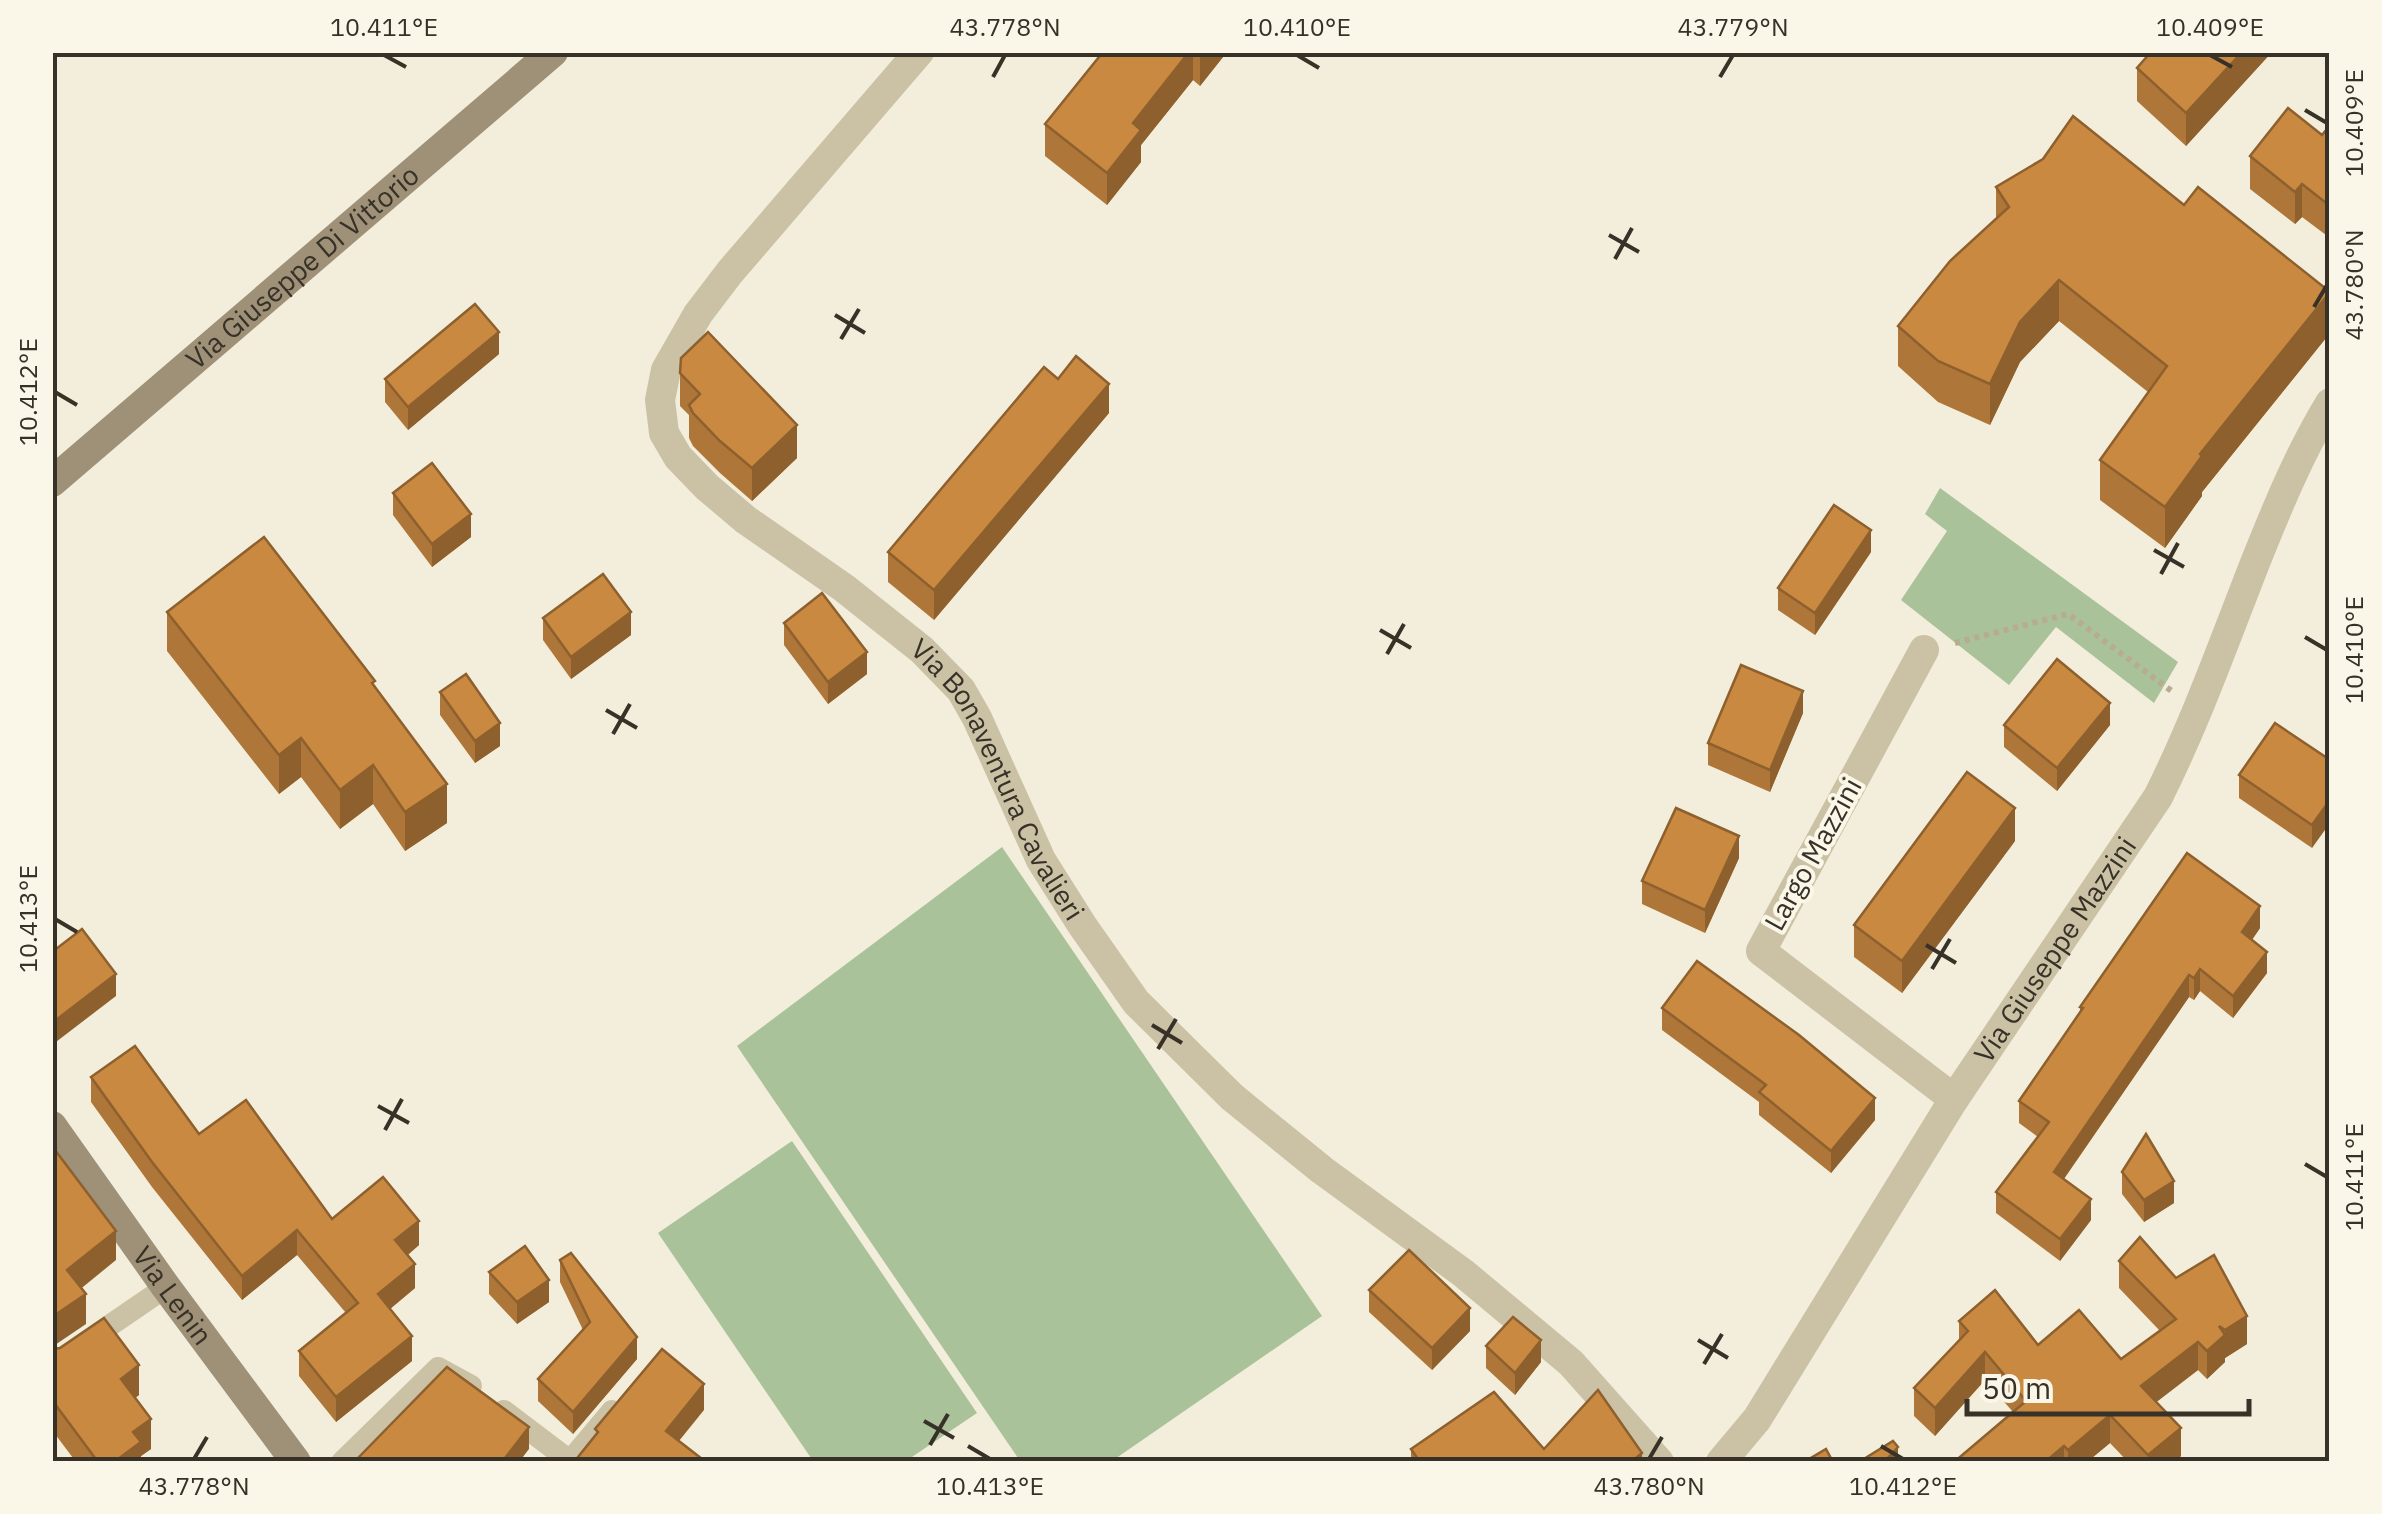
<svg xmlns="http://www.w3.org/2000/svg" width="2382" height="1514" font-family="'IBM Plex Sans',sans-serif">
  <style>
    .green { fill: #aac29a }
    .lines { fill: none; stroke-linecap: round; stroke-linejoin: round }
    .path { stroke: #b7ac90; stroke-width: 6; stroke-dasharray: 5 5; stroke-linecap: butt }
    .lane { stroke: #cbc2a6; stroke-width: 22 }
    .street { stroke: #cbc2a6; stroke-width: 30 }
    .secondary { stroke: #9f9178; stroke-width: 30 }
    .wall { fill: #ae7638 }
    .shaded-wall { fill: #8d602e }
    .building { fill: #ca8941; stroke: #8d602e; stroke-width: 2.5 }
    .ticks { fill: none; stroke: #373127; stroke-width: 4 }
    .labels { text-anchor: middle; stroke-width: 8; stroke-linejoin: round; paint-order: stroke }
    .street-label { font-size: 28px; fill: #373127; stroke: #faf7e8 }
    .neatline { fill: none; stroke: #373127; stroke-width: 4 }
    .ticks-label { font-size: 25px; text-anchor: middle; fill: #373127 }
  </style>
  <rect width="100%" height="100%" fill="#f3eedb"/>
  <g class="green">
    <path d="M 1940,488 L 2178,662 L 2154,703 L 2056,627 L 2009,685 L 1901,600 L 1947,531 L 1925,514 Z"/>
    <path d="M 1002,847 L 1322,1316 L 1112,1461 L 1020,1461 L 737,1046 Z"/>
    <path d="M 792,1141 L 977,1413 L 906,1461 L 813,1461 L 658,1233 Z"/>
  </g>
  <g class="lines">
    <path class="path" d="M 1955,643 L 2068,614 L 2173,692"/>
    <g class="lane">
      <path d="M 52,1365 L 166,1287"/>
      <path d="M 504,1411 L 570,1461 L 612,1411"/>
      <path d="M 342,1462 L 438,1368 L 471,1386"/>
    </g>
    <g class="street">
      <path id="s1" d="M 919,52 L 730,272 L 698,314 L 666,370 L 660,400 L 664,433 L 678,457 L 707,487 L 746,520 L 844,588 L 922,650 L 961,690 L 977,718 L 1041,860 L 1082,925 L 1136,1002 L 1232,1097 L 1322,1170 L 1463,1273 L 1571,1363 L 1659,1462"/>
      <path d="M 1924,650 L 1761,951 L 1954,1099"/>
      <path id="s2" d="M 1721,1462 L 1757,1419 L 1954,1099 L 2158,797 C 2196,721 2224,642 2255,563 C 2277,508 2299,454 2330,403"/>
    </g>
    <g class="secondary">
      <path id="s3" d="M 52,482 L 553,52"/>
      <path id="s4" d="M 52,1126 L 166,1287 L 296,1462"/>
    </g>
  </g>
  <g class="wall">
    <path d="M 1103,52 L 1227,52 L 1200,86 L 1193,80 L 1141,145 L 1141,162 L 1107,205 L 1045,156 L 1045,124 Z"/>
    <path d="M 2272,52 L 2186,146 L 2137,101 L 2137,68 Z"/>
    <path d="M 2330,131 L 2330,238 L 2302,217 L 2295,224 L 2250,189 L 2250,156 L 2322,135 Z"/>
    <path d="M 1996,187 L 2184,205 L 2330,292 L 2330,333 L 2202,492 L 2202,496 L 2165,548 L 2100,500 L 2100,460 L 2148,392 L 2059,321 L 2020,362 L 1990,425 L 1938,402 L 1898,366 L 1898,326 L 1996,219 Z"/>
    <path d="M 499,354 L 408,430 L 385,402 L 385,379 Z"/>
    <path d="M 680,373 L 797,458 L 752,501 L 720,473 L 693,446 L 689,438 L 689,415 L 680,406 Z"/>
    <path d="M 1058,379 L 1109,413 L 934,620 L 888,582 L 888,552 Z"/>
    <path d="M 393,493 L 471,537 L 432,567 L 393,515 Z"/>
    <path d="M 1871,552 L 1815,635 L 1778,610 L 1778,588 Z"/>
    <path d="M 167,612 L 375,686 L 447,823 L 405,851 L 373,804 L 340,829 L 301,777 L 279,794 L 167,651 Z"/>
    <path d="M 543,618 L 631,635 L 571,679 L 543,640 Z"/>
    <path d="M 784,623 L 867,674 L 828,704 L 784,645 Z"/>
    <path d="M 440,692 L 500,746 L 475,763 L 440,715 Z"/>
    <path d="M 1803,713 L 1770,792 L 1708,765 L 1708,743 Z"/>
    <path d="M 2004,725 L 2110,725 L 2057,791 L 2004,747 Z"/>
    <path d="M 2330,760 L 2312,848 L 2239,798 L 2239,775 Z"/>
    <path d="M 2015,841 L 1902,993 L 1854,957 L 1854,925 Z"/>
    <path d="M 1739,858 L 1705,933 L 1642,904 L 1642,881 Z"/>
    <path d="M 2260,928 L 2252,940 L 2267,973 L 2233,1018 L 2200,991 L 2194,1000 L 2189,997 L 2064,1179 L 2091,1220 L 2060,1261 L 1996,1213 L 1996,1192 L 2038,1137 L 2019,1123 L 2019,1101 L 2080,1012 L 2080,1007 Z"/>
    <path d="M 1662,1008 L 1875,1120 L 1831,1173 L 1759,1115 L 1759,1102 L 1662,1030 Z"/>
    <path d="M 91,1077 L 199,1134 L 332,1219 L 419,1245 L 408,1255 L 415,1288 L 390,1309 L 412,1361 L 336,1422 L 299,1376 L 299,1351 L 346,1313 L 297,1255 L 242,1300 L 152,1187 L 91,1102 Z"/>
    <path d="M 2122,1172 L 2174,1203 L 2144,1222 L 2122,1194 Z"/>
    <path d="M 560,1260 L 637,1359 L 573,1434 L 538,1401 L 538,1379 L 583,1330 L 560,1282 Z"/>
    <path d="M 2119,1261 L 2176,1278 L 2247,1344 L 2225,1358 L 2225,1362 L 2207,1379 L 2198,1370 L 2156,1402 L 2181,1456 L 2174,1462 L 2128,1462 L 2110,1443 L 2087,1462 L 1954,1462 L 2013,1412 L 1985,1380 L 1935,1436 L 1914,1416 L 1914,1388 L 1959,1340 L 1959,1321 L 2038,1345 L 2121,1359 L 2160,1331 L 2119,1288 Z"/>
    <path d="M 489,1272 L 549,1302 L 517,1324 L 489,1294 Z"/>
    <path d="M 1369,1290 L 1470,1331 L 1432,1370 L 1369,1312 Z"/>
    <path d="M 1486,1346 L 1541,1362 L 1515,1395 L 1486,1368 Z"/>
    <path d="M 52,1349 L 139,1395 L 135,1398 L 151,1449 L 141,1456 L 141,1462 L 76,1462 L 52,1430 Z"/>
    <path d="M 1411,1449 L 1544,1449 L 1642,1462 L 1411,1462 Z"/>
  </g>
  <g class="shaded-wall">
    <path d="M 1189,52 L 1193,52 L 1193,80 L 1141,145 L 1141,162 L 1107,205 L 1107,173 L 1133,123 Z"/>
    <path d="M 1227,52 L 1200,86 L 1200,53 Z"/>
    <path d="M 2242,52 L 2272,52 L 2186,146 L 2186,113 Z"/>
    <path d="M 2302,184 L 2302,217 L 2295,224 L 2295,192 Z"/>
    <path d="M 2059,280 L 2059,321 L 2020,362 L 1990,425 L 1990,384 L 2020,322 Z"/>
    <path d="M 2330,292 L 2330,333 L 2202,492 L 2202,496 L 2165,548 L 2165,507 L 2200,454 Z"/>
    <path d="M 499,332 L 499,354 L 408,430 L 408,407 Z"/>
    <path d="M 1109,384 L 1109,413 L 934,620 L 934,590 Z"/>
    <path d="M 797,425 L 797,458 L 752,501 L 752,468 Z"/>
    <path d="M 471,514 L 471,537 L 432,567 L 432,544 Z"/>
    <path d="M 1871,530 L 1871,552 L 1815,635 L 1815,613 Z"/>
    <path d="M 631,612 L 631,635 L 571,679 L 571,657 Z"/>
    <path d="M 867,652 L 867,674 L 828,704 L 828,682 Z"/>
    <path d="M 1803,691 L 1803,713 L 1770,792 L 1770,770 Z"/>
    <path d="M 2110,703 L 2110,725 L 2057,791 L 2057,768 Z"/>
    <path d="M 500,723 L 500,746 L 475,763 L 475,741 Z"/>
    <path d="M 301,738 L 301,777 L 279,794 L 279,755 Z"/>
    <path d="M 373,765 L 373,804 L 340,829 L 340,790 Z"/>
    <path d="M 447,784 L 447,823 L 405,851 L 405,812 Z"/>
    <path d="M 2330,800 L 2330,823 L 2312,848 L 2312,825 Z"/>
    <path d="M 2015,808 L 2015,841 L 1902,993 L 1902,961 Z"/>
    <path d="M 1739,836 L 1739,858 L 1705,933 L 1705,910 Z"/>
    <path d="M 2260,906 L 2260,928 L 2242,954 L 2242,932 Z"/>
    <path d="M 2267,952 L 2267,973 L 2233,1018 L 2233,996 Z"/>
    <path d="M 2200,969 L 2200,991 L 2194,1000 L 2194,978 Z"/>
    <path d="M 116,974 L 116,996 L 52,1045 L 52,1023 Z"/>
    <path d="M 2189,975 L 2189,997 L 2054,1193 L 2054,1172 Z"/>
    <path d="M 1875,1098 L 1875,1120 L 1831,1173 L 1831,1151 Z"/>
    <path d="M 2174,1181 L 2174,1203 L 2144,1222 L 2144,1200 Z"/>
    <path d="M 2091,1199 L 2091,1220 L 2060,1261 L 2060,1239 Z"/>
    <path d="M 419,1221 L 419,1245 L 395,1265 L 395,1240 Z"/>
    <path d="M 297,1230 L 297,1255 L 242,1300 L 242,1276 Z"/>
    <path d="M 116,1231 L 116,1260 L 67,1300 L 67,1270 Z"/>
    <path d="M 415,1264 L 415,1288 L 378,1319 L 378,1294 Z"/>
    <path d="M 549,1280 L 549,1302 L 517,1324 L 517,1302 Z"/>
    <path d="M 86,1294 L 86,1324 L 52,1347 L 52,1317 Z"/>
    <path d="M 1470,1308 L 1470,1331 L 1432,1370 L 1432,1348 Z"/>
    <path d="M 2247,1316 L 2247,1344 L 2225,1358 L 2225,1330 Z"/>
    <path d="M 2225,1335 L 2225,1362 L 2207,1379 L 2207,1351 Z"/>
    <path d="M 412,1336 L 412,1361 L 336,1422 L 336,1397 Z"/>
    <path d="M 637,1337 L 637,1359 L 573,1434 L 573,1412 Z"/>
    <path d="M 1541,1340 L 1541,1362 L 1515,1395 L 1515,1373 Z"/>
    <path d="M 2198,1342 L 2198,1370 L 2141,1414 L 2141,1386 Z"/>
    <path d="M 1985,1352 L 1985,1380 L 1935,1436 L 1935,1408 Z"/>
    <path d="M 139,1365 L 139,1395 L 121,1408 L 121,1379 Z"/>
    <path d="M 704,1384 L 704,1410 L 666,1457 L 666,1431 Z"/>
    <path d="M 2110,1415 L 2110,1443 L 2087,1462 L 2068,1462 L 2068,1450 Z"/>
    <path d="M 151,1419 L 151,1449 L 141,1456 L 141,1462 L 114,1462 L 133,1432 Z"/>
    <path d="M 529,1427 L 529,1449 L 519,1462 L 502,1462 Z"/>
    <path d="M 2181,1428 L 2181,1456 L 2174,1462 L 2148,1462 L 2148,1455 Z"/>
    <path d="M 2064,1446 L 2064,1462 L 2045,1462 Z"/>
    <path d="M 1898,1447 L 1898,1462 L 1884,1462 Z"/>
    <path d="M 1642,1453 L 1642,1462 L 1631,1462 Z"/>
  </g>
  <g class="building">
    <path d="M 1103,52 L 1189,52 L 1133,123 L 1141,130 L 1107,173 L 1045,124 Z"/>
    <path d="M 2151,52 L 2242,52 L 2186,113 L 2137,68 Z"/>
    <path d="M 2288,108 L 2322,135 L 2327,129 L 2330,131 L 2330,206 L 2302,184 L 2295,192 L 2250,156 Z"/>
    <path d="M 2073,116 L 2184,205 L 2198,187 L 2330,292 L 2200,454 L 2202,456 L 2165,507 L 2100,460 L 2167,366 L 2059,280 L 2020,322 L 1990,384 L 1938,361 L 1898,326 L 1950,261 L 2009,207 L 1996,187 L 2043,159 Z"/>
    <path d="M 475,304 L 499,332 L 408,407 L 385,379 Z"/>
    <path d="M 708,332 L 797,425 L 752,468 L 720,441 L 693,413 L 689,405 L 700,394 L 680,373 L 681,358 Z"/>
    <path d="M 1076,356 L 1109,384 L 934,590 L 888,552 L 1044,367 L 1058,379 Z"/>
    <path d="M 432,463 L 471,514 L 432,544 L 393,493 Z"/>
    <path d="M 1834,505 L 1871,530 L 1815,613 L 1778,588 Z"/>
    <path d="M 264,537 L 375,681 L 372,683 L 447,784 L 405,812 L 373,765 L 340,790 L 301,738 L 279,755 L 167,612 Z"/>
    <path d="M 603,574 L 631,612 L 571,657 L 543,618 Z"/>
    <path d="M 822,593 L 867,652 L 828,682 L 784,623 Z"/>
    <path d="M 2057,659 L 2110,703 L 2057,768 L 2004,725 Z"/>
    <path d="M 1741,665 L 1803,691 L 1770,770 L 1708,743 Z"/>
    <path d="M 466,674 L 500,723 L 475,741 L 440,692 Z"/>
    <path d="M 2275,723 L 2330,760 L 2330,800 L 2312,825 L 2239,775 Z"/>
    <path d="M 1967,772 L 2015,808 L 1902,961 L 1854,925 Z"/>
    <path d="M 1676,808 L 1739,836 L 1705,910 L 1642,881 Z"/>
    <path d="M 2187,853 L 2260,906 L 2242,932 L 2267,952 L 2233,996 L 2200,969 L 2194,978 L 2189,975 L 2054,1172 L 2091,1199 L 2060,1239 L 1996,1192 L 2049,1122 L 2019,1101 L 2083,1008 L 2080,1007 Z"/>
    <path d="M 82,929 L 116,974 L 52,1023 L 52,952 Z"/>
    <path d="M 1697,961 L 1799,1035 L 1875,1098 L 1831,1151 L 1759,1092 L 1766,1085 L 1662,1008 Z"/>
    <path d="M 135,1046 L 199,1134 L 246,1100 L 332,1219 L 383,1177 L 419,1221 L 395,1240 L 415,1264 L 378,1294 L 412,1336 L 336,1397 L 299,1351 L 358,1303 L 297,1230 L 242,1276 L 152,1162 L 91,1077 Z"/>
    <path d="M 2146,1134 L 2174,1181 L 2144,1200 L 2122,1172 Z"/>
    <path d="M 52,1146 L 116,1231 L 67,1270 L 86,1294 L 52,1317 Z"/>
    <path d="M 2140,1237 L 2176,1278 L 2214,1255 L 2247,1316 L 2225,1330 L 2219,1326 L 2225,1335 L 2207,1351 L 2198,1342 L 2141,1386 L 2181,1428 L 2148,1455 L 2110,1415 L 2068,1450 L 2064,1446 L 2045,1462 L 1954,1462 L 2026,1401 L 1985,1352 L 1935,1408 L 1914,1388 L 1968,1331 L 1959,1321 L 1995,1290 L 2038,1345 L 2079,1310 L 2121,1359 L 2176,1319 L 2119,1261 Z"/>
    <path d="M 525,1246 L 549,1280 L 517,1302 L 489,1272 Z"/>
    <path d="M 1409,1250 L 1470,1308 L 1432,1348 L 1369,1290 Z"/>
    <path d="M 571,1253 L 637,1337 L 573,1412 L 538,1379 L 590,1322 L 560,1260 Z"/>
    <path d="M 1513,1317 L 1541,1340 L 1515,1373 L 1486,1346 Z"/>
    <path d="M 104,1318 L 139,1365 L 121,1379 L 151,1419 L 133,1432 L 141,1442 L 114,1462 L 98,1462 L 52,1400 L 52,1349 L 60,1348 Z"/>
    <path d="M 662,1349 L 704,1384 L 666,1431 L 706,1462 L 574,1462 L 598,1432 L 595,1429 Z"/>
    <path d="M 447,1367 L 529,1427 L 502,1462 L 361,1462 L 358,1458 Z"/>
    <path d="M 1598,1390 L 1642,1453 L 1631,1462 L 1420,1462 L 1411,1449 L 1494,1392 L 1544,1449 Z"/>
    <path d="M 1893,1441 L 1898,1447 L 1884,1462 L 1859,1462 Z"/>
    <path d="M 1826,1449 L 1833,1462 L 1804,1462 Z"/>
  </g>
  <path class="ticks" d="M 384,55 L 406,67M 1297,55 L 1319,68M 2210,55 L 2232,67M 993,77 L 1005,55M 1720,77 L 1733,55M 2305,110 L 2327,123M 1609,235 L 1639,252M 1615,259 L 1632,228M 2314,307 L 2327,285M 835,315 L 865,333M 841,339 L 859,309M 55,392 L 77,405M 2154,550 L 2184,567M 2161,574 L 2178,543M 1380,630 L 1411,648M 2305,637 L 2327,650M 1387,654 L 1404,624M 606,710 L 637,728M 613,734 L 630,704M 55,919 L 77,932M 1926,945 L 1956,963M 1932,969 L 1950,939M 1152,1025 L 1182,1043M 1158,1049 L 1176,1019M 378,1106 L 409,1123M 385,1130 L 402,1099M 2305,1164 L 2327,1177M 1698,1340 L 1728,1358M 1704,1364 L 1722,1334M 924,1421 L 954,1438M 930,1445 L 948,1414M 968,1446 L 990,1459M 1881,1446 L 1903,1459M 194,1459 L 207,1437M 1649,1459 L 1662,1437"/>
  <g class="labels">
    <g class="street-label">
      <text dy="10" stroke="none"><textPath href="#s3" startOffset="330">Via Giuseppe Di Vittorio</textPath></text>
      <text dy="10" stroke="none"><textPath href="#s1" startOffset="962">Via Bonaventura Cavalieri</textPath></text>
      <text transform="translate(1813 854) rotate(-61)" y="10">Largo Mazzini</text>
      <text dy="10" stroke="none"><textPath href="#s2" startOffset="612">Via Giuseppe Mazzini</textPath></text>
      <text dy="10" stroke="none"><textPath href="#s4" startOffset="208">Via Lenin</textPath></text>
    </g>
  </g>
  <rect width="2382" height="1514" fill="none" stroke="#faf7e8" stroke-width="110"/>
  <path d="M1967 1399v15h282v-15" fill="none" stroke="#373127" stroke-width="5"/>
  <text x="1982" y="1399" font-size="30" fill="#373127" stroke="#faf7e8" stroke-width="8" paint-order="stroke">50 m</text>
  <rect x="55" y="55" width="2272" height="1404" class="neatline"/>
  <g class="ticks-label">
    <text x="384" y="36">10.411°E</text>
    <text x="1005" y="36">43.778°N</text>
    <text x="1297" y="36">10.410°E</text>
    <text x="1733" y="36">43.779°N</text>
    <text x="2210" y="36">10.409°E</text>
    <text transform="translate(2354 123) rotate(-90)" y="9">10.409°E</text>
    <text transform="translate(2354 285) rotate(-90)" y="9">43.780°N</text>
    <text transform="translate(28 392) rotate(-90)" y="9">10.412°E</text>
    <text transform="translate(2354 650) rotate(-90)" y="9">10.410°E</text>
    <text transform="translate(28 919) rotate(-90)" y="9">10.413°E</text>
    <text transform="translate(2354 1177) rotate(-90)" y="9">10.411°E</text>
    <text x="194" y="1495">43.778°N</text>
    <text x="990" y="1495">10.413°E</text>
    <text x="1649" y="1495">43.780°N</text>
    <text x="1903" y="1495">10.412°E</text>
  </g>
</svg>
